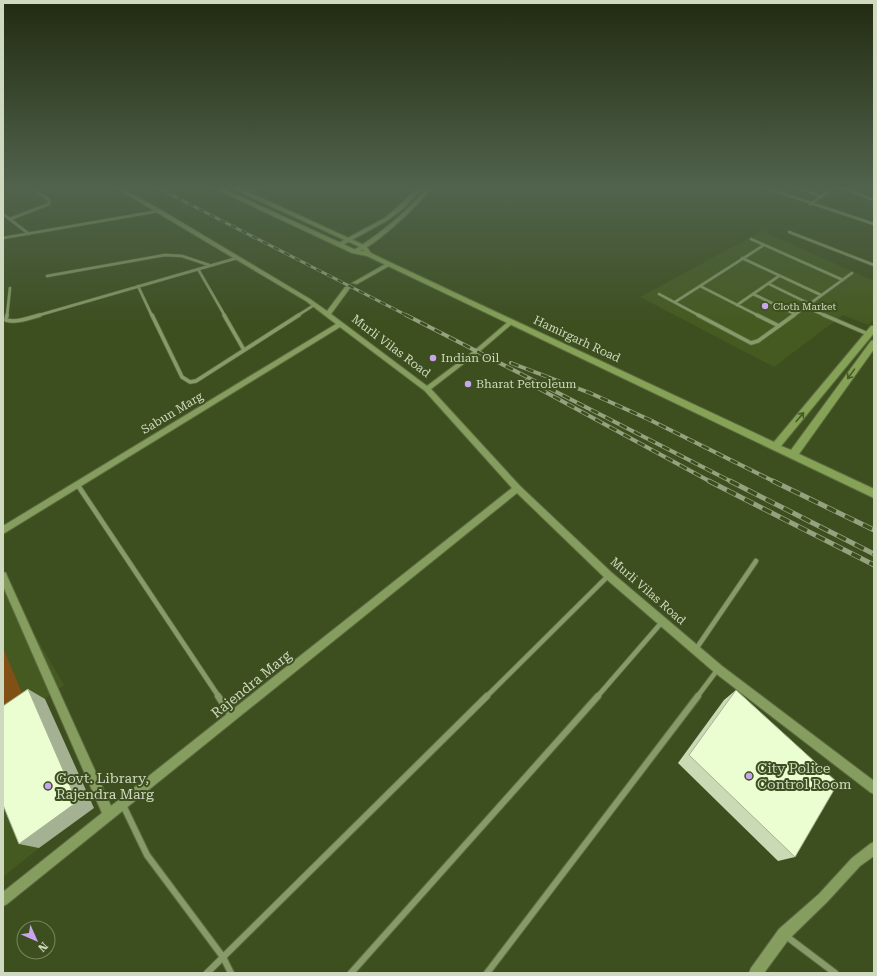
<svg xmlns="http://www.w3.org/2000/svg" width="877" height="976" font-family="'Roboto Serif',serif">
  <style>
    .built { fill: #455a21 }
    .green { fill: #805014 }
    .lines { fill: none; stroke-linecap: round; stroke-linejoin: round }
    .secondary-tunnel { stroke: #536437; stroke-width: 5.5; stroke-dasharray: 5.5 2.5; stroke-linecap: butt }
    .street-far3-casing { stroke: #5e6c42; stroke-width: 3.5 }
    .street-far2-casing { stroke: #5e6c42; stroke-width: 5 }
    .street-far1-casing { stroke: #5e6c42; stroke-width: 6 }
    .street-casing { stroke: #5e6c42; stroke-width: 8 }
    .secondary-casing { stroke: #5e6c42; stroke-width: 2 }
    .primary-casing { stroke: #5e6c42; stroke-width: 2 }
    .street-far3 { stroke: #869b68; stroke-width: 2.5 }
    .street-far2 { stroke: #869b68; stroke-width: 3.5 }
    .street-far1 { stroke: #869b68; stroke-width: 4.5 }
    .street { stroke: #869b68; stroke-width: 6 }
    .secondary { fill: #859e5f; fill-rule: evenodd }
    .primary { fill: #85a257; fill-rule: evenodd }
    .rail-far2-casing { stroke: #94a27f; stroke-width: 3 }
    .rail-far1-casing { stroke: #94a27f; stroke-width: 4 }
    .rail-casing { stroke: #94a27f; stroke-width: 5 }
    .rail-far2 { stroke: #3d4f1f; stroke-width: 2; stroke-dasharray: 6; stroke-linecap: butt }
    .rail-far1 { stroke: #3d4f1f; stroke-width: 2.5; stroke-dasharray: 8; stroke-linecap: butt }
    .rail { stroke: #3d4f1f; stroke-width: 3.5; stroke-dasharray: 10; stroke-linecap: butt }
    .wall { fill: #cadab5 }
    .shaded-wall { fill: #a4b293 }
    .building { fill: #ebfed2; stroke: #a4b293 }
    .oneway { stroke: #485b27 }
    .poi-dot { fill: #c9a5ee; stroke: #3d4f1f; stroke-width: 1.5 }
    .labels { text-anchor: middle; stroke-width: 4; stroke-linejoin: round; paint-order: stroke }
    .far-poi-label { font-size: 10px; fill: #ced9bf; stroke: #3d4f1f; text-anchor: start }
    .street-label { font-size: 12px; fill: #ced9bf; stroke: #3d4f1f }
    .poi-label { font-size: 12px; fill: #ced9bf; stroke: #3d4f1f; text-anchor: start }
    .near-street-label { font-size: 14px; fill: #ced9bf; stroke: #3d4f1f }
    .near-poi-label { font-size: 14px; fill: #ced9bf; stroke: #3d4f1f; text-anchor: start }
  </style>
  <rect width="100%" height="100%" fill="#3d4f1f"/>
  <g class="built">
    <path d="M 762,231 L 874,281 L 874,319 L 868,325 L 843,315 L 774,367 L 640,297 Z"/>
    <path d="M 3,581 L 64,685 L 3,729 Z"/>
    <path d="M 3,764 L 39,848 L 3,877 Z"/>
  </g>
  <path class="green" d="M 3,648 L 22,693 L 3,706 Z"/>
  <g class="lines">
    <path class="secondary-tunnel" d="M 347,288 L 355,283"/>
    <defs>
      <g id="street-far3">
        <path d="M 763,187 L 874,224"/>
        <path d="M 797,187 L 820,196"/>
        <path d="M 840,187 L 874,200"/>
        <path d="M 244,193 L 261,187"/>
        <path d="M 810,204 L 835,187"/>
        <path d="M 3,214 L 29,234"/>
        <path d="M 10,219 L 49,204 L 49,200 L 30,187"/>
        <path d="M 789,232 L 874,265"/>
        <path d="M 3,238 L 159,211"/>
        <path d="M 751,239 L 843,280"/>
        <path d="M 742,258 L 821,295"/>
        <path d="M 198,269 L 225,316"/>
        <path d="M 47,276 L 165,255 L 182,256 L 209,265"/>
        <path d="M 769,284 L 810,304"/>
        <path d="M 138,286 L 152,316"/>
        <path d="M 700,286 L 759,316"/>
        <path d="M 659,294 L 700,316"/>
        <path d="M 753,294 L 795,314"/>
        <path d="M 675,302 L 764,245"/>
        <path d="M 737,305 L 779,276"/>
        <path d="M 806,307 L 826,316"/>
        <path d="M 7,316 L 10,288"/>
        <path d="M 36,316 L 237,258"/>
        <path d="M 297,316 L 314,305"/>
        <path d="M 793,316 L 852,273"/>
      </g>
      <g id="street-far2">
        <path d="M 7,315 L 6,320 C 17,323 29,318 40,315"/>
        <path d="M 152,315 L 182,377 L 190,382 L 196,381 L 299,315"/>
        <path d="M 224,315 L 244,350"/>
        <path d="M 698,315 L 751,343 L 758,341 L 794,315"/>
        <path d="M 757,315 L 779,326"/>
        <path d="M 824,315 L 868,334"/>
      </g>
      <g id="street-far1">
        <path d="M 77,484 L 219,697"/>
        <path d="M 696,649 L 756,561"/>
        <path d="M 486,697 L 608,576"/>
        <path d="M 597,697 L 662,622"/>
        <path d="M 697,697 L 718,669"/>
      </g>
      <g id="street">
        <path d="M 218,696 L 232,717"/>
        <path d="M 123,805 L 147,855 L 223,957 L 231,973"/>
        <path d="M 786,936 L 835,973"/>
        <path d="M 207,973 L 487,696"/>
        <path d="M 351,973 L 598,696"/>
        <path d="M 487,973 L 698,696"/>
      </g>
      <g id="secondary">
        <path d="M 114,187 L 120,187 L 161,210 L 310,299 L 327,311 L 345,287 L 349,287 L 350,288 L 331,314 L 427,386 L 475,350 L 509,321 L 513,321 L 513,323 L 479,352 L 431,389 L 520,486 L 611,572 L 722,666 L 874,781 L 874,794 L 870,792 L 714,672 L 605,578 L 517,493 L 7,904 L 3,906 L 3,892 L 102,813 L 3,586 L 3,572 L 6,573 L 7,576 L 111,806 L 512,488 L 425,391 L 340,327 L 3,534 L 3,526 L 336,324 L 306,301 Z"/>
        <path d="M 418,187 L 423,187 L 404,208 L 388,220 L 341,246 L 337,246 L 337,244 L 342,241 L 385,218 L 400,205 Z"/>
        <path d="M 428,187 L 433,187 C 421,202 369,254 352,253 L 352,251 C 381,234 406,212 428,187 Z"/>
        <path d="M 389,262 L 392,264 L 391,265 L 357,284 L 352,283 Z"/>
        <path d="M 874,842 L 874,856 L 860,866 L 827,902 L 789,939 L 764,973 L 749,973 L 751,968 L 779,929 L 819,894 L 852,858 L 870,844 Z"/>
      </g>
      <path id="primary" d="M 211,187 L 220,187 L 356,250 L 364,251 L 362,248 L 229,187 L 238,187 L 366,246 L 371,253 L 381,258 L 774,442 L 871,326 L 874,326 L 874,333 L 781,446 L 791,450 L 871,341 L 874,340 L 874,349 L 799,454 L 874,489 L 874,498 L 367,256 L 352,253 Z"/>
    </defs>
    <use href="#street-far3" class="street-far3-casing"/>
    <use href="#street-far2" class="street-far2-casing"/>
    <use href="#street-far1" class="street-far1-casing"/>
    <use href="#street" class="street-casing"/>
    <use href="#secondary" class="secondary-casing"/>
    <use href="#primary" class="primary-casing"/>
    <use href="#street-far3" class="street-far3"/>
    <use href="#street-far2" class="street-far2"/>
    <use href="#street-far1" class="street-far1"/>
    <use href="#street" class="street"/>
    <use href="#secondary" class="secondary"/>
    <use href="#primary" class="primary"/>
    <defs>
      <path id="rail-far2" d="M 156,187 L 408,316"/>
      <g id="rail-far1">
        <path d="M 406,315 L 732,482"/>
        <path d="M 511,363 L 590,393 L 650,420 L 775,482"/>
        <path d="M 525,381 L 711,482"/>
      </g>
      <g id="rail">
        <path d="M 709,481 L 874,565"/>
        <path d="M 730,481 L 874,554"/>
        <path d="M 773,481 L 874,530"/>
      </g>
    </defs>
    <use href="#rail-far2" class="rail-far2-casing"/>
    <use href="#rail-far1" class="rail-far1-casing"/>
    <use href="#rail" class="rail-casing"/>
    <use href="#rail-far2" class="rail-far2"/>
    <use href="#rail-far1" class="rail-far1"/>
    <use href="#rail" class="rail"/>
  </g>
  <path class="wall" d="M 736,690 L 795,857 L 778,861 L 678,763 L 724,700 Z"/>
  <path class="shaded-wall" d="M 28,689 L 45,699 L 94,808 L 39,848 L 19,844 Z"/>
  <g class="building">
    <path d="M 28,689 L 77,802 L 19,844 L 3,805 L 3,706 Z"/>
    <path d="M 736,690 L 838,783 L 795,857 L 689,755 Z"/>
  </g>
  <defs><path id="oneway-shaft" d="M-6 0H5M1.5-3L5.5 0L1.5 3" fill="none" stroke-width="1.6" stroke-linecap="round" stroke-linejoin="round"/></defs>
  <g class="oneway">
    <use href="#oneway-shaft" transform="translate(851 374) rotate(126)"/>
    <use href="#oneway-shaft" transform="translate(800 417) rotate(-50)"/>
  </g>
  <linearGradient id="sky" x2="0" y2="1"><stop stop-color="#222b11"/><stop offset="0.58" stop-color="#51634d"/><stop offset="1" stop-color="#51634d" stop-opacity="0"/></linearGradient>
  <rect width="877" height="324" fill="url(#sky)"/>
  <g class="poi-dot">
    <circle cx="765" cy="306" r="4"/>
    <circle cx="433" cy="358" r="4"/>
    <circle cx="468" cy="384" r="4"/>
    <circle cx="749" cy="776" r="4"/>
    <circle cx="48" cy="786" r="4"/>
  </g>
  <g class="labels">
    <g class="far-poi-label">
      <text x="773" y="310">Cloth Market</text>
    </g>
    <g class="street-label">
      <text transform="translate(577 339) rotate(25)" y="4">Hamirgarh Road</text>
      <text transform="translate(391 346) rotate(37)" y="4">Murli Vilas Road</text>
      <text transform="translate(172 413) rotate(-31)" y="4">Sabun Marg</text>
      <text transform="translate(648 591) rotate(41)" y="4">Murli Vilas Road</text>
    </g>
    <g class="poi-label">
      <text x="441" y="362">Indian Oil</text>
      <text x="476" y="388">Bharat Petroleum</text>
    </g>
    <g class="near-street-label">
      <text transform="translate(251 684) rotate(-39)" y="5">Rajendra Marg</text>
    </g>
    <g class="near-poi-label">
      <text x="757" y="773">City Police<tspan x="757" dy="16">Control Room</tspan></text>
      <text x="56" y="783">Govt. Library,<tspan x="56" dy="16">Rajendra Marg</tspan></text>
    </g>
  </g>
  <rect width="877" height="976" fill="none" stroke="#ced9bf" stroke-width="8"/>
  <g transform="translate(36 940) rotate(135)"><circle r="19" fill="#3d4f1f" stroke="#77865f"/>
  <path d="M0-3L7 15L0 10L-7 15Z" fill="#c9a5ee"/>
  <text y="-6" font-size="11" font-weight="bold" text-anchor="middle" fill="#ced9bf">N</text>
  </g>
</svg>
